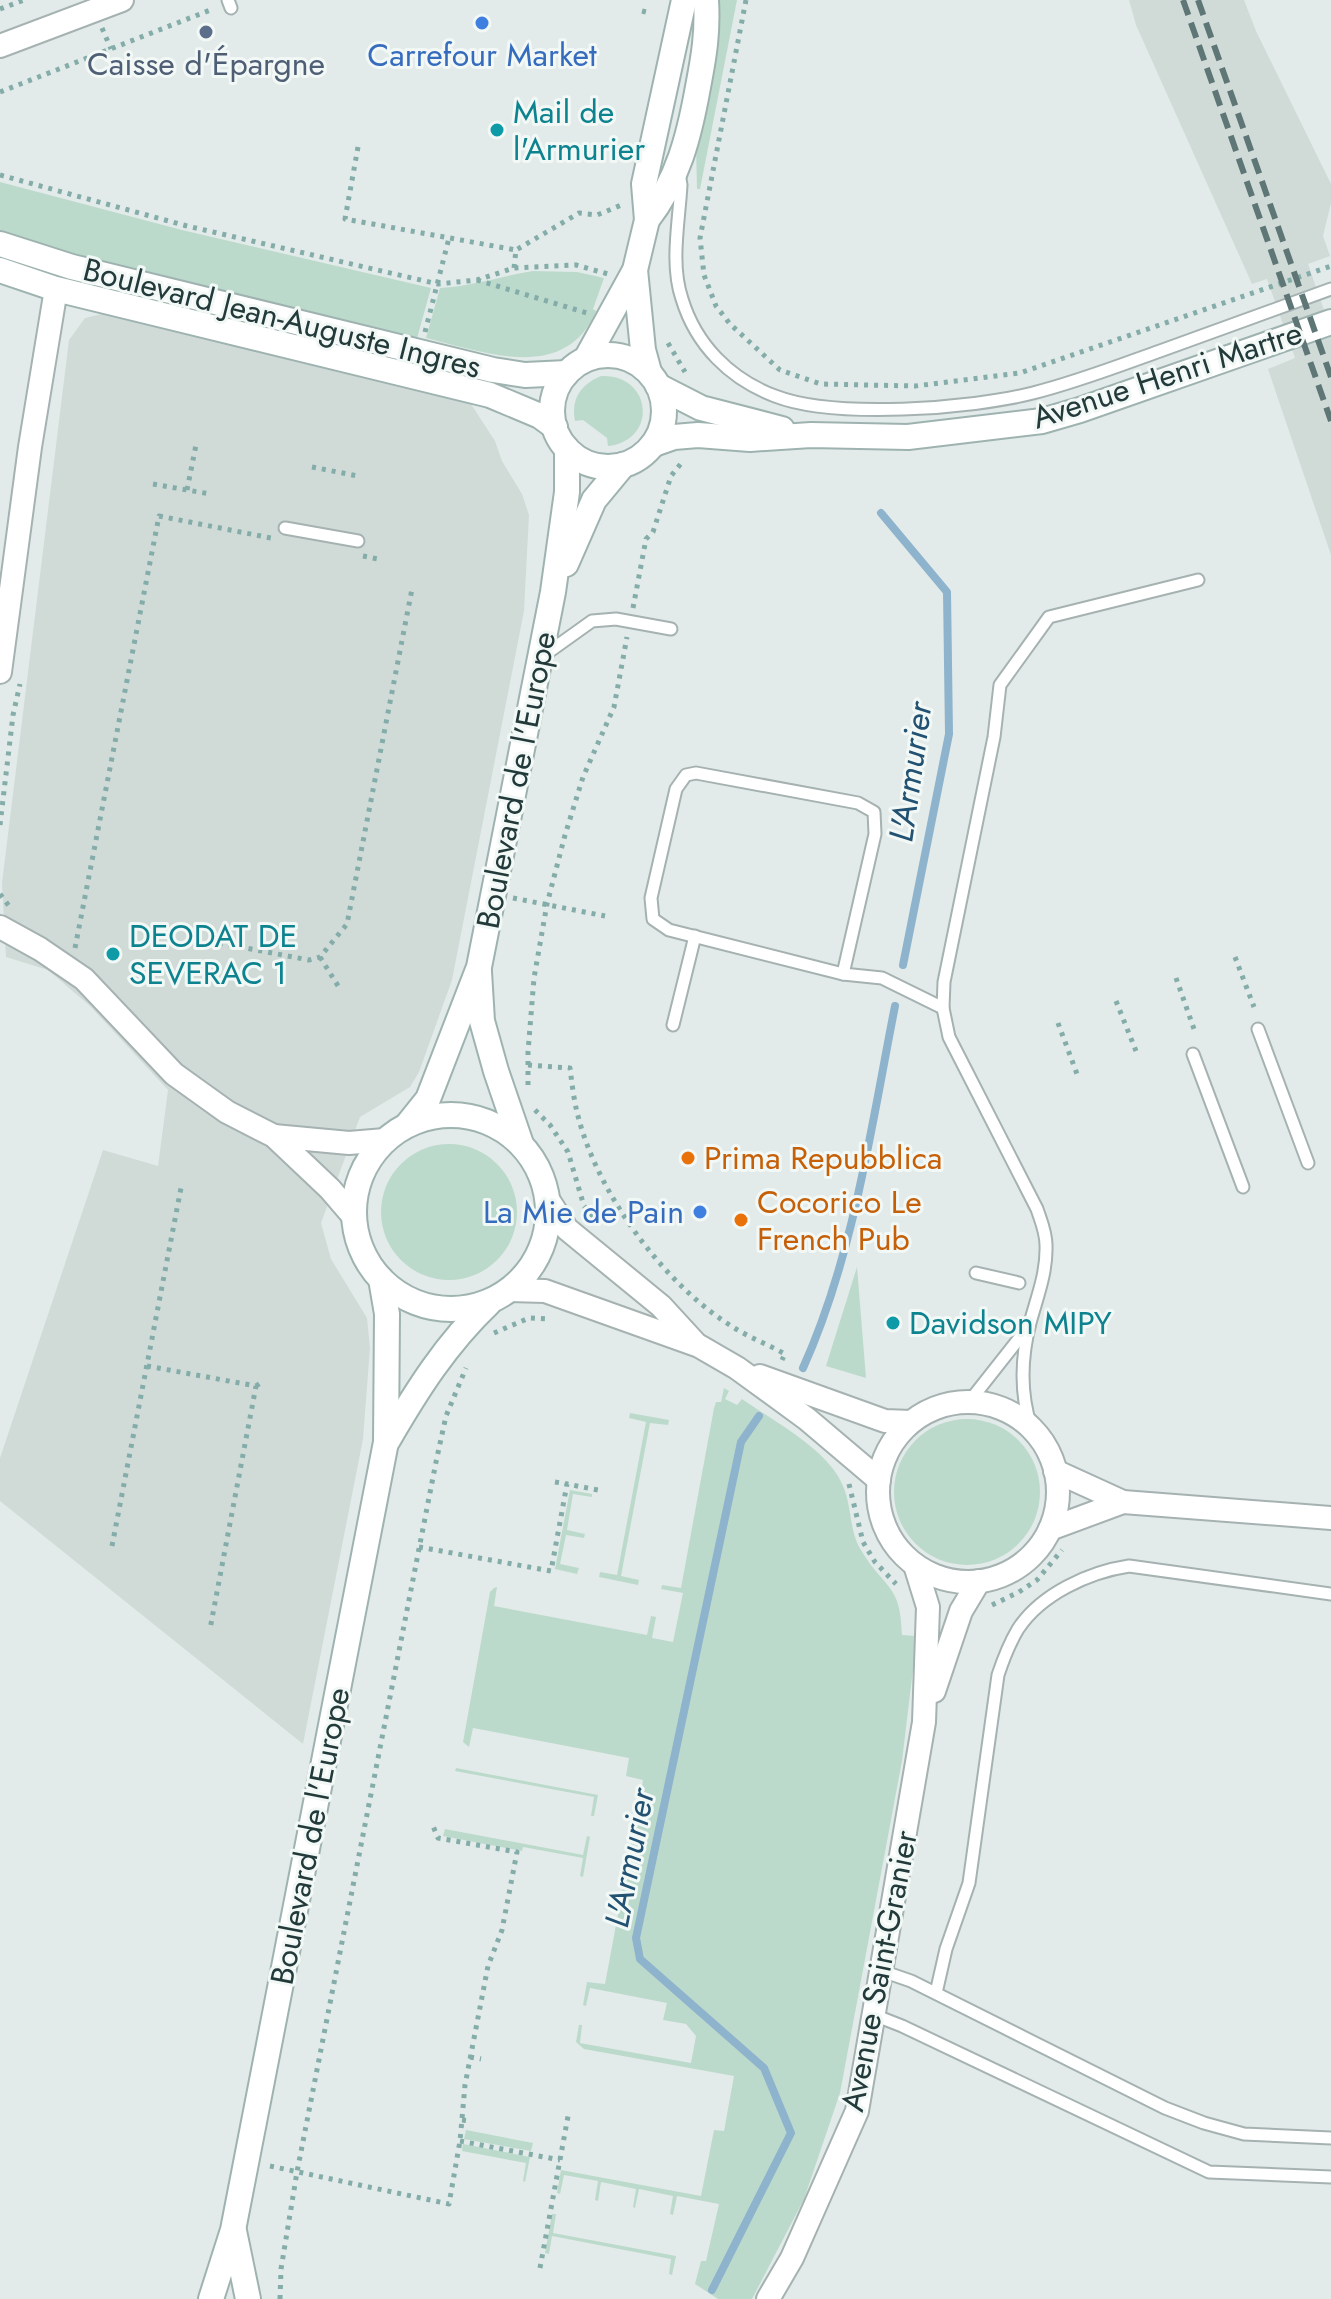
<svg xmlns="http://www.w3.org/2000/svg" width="1331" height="2299" font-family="Jost,sans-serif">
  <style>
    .built { fill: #d0dbd8 }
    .green { fill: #bcdacc }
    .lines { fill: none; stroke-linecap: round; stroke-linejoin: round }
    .stream { stroke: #8eb3cc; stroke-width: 8 }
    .lane-casing { stroke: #a5b2b1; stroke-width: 15 }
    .street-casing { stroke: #a5b2b1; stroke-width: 26 }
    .secondary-casing { stroke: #9eb3b0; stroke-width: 28 }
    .path { stroke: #84aca9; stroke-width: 5; stroke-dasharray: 4 6; stroke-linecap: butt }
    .lane { stroke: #fff; stroke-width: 11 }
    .street { stroke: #fff; stroke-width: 22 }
    .secondary { stroke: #fff; stroke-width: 24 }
    .rail { stroke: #5e7675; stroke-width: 6; stroke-dasharray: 16 8; stroke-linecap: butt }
    .shop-dot { fill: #3f7fe0; stroke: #f2f8f6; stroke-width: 3 }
    .service-dot { fill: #5c6f8a; stroke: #f2f8f6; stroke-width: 3 }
    .culture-dot { fill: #0f9aa8; stroke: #f2f8f6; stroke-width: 3 }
    .food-dot { fill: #e8710a; stroke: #f2f8f6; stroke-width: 3 }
    .labels { text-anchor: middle; stroke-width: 6; stroke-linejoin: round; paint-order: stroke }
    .shop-label { font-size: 32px; fill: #366cbe; stroke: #f2f8f6 }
    .service-label { font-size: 32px; fill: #4e5e75; stroke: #f2f8f6 }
    .culture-label { font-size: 32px; fill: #0d838f; stroke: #f2f8f6; text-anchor: start }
    .street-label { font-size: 32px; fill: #233a3a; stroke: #f2f8f6 }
    .food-label { font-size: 32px; fill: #c56008; stroke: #f2f8f6; text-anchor: start }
    .water-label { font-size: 34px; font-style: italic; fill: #225172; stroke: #f2f8f6 }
  </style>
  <rect width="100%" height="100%" fill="#e2ebe9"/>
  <g class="built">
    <path d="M 1129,0 L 1244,0 L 1256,31 L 1331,184 L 1331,203 L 1323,236 L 1330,256 L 1308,264 L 1331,330 L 1331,555 L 1268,369 L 1295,358 L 1267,279 L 1252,284 L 1136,25 Z"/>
    <path d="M 106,313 L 471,404 L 495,441 L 502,461 L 522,494 L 529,515 L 524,611 L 452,980 L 419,1072 L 410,1087 L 360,1117 L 321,1223 L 331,1259 L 367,1318 L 370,1348 L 363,1439 L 303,1744 L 0,1501 L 0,1458 L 103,1150 L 158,1166 L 168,1090 L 90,1006 L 48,970 L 6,957 L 2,883 L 69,340 L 85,318 Z"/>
  </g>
  <g class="green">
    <path d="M 717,0 L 737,0 L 700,189 L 697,189 L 696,145 Z"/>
    <path d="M 0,182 L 182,230 L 431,288 L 416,342 L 82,260 L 0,236 Z"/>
    <path d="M 533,271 L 577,272 L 604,278 L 593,309 L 596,311 C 565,384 484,352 426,338 L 440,288 C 473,286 501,276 533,271 Z"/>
    <path d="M 601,376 C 653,374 658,441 608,446 L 607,438 L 583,420 L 575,421 C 571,399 580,385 601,376 Z"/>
    <circle cx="449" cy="1212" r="68"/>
    <path d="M 857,1267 L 866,1378 L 826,1366 Z"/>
    <path d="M 724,1388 L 729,1391 L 725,1399 L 737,1405 L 742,1399 C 773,1421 829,1450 843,1486 C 852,1506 849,1531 861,1550 C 884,1589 901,1583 902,1635 L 917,1636 L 902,1761 L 840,2093 L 804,2199 L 752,2299 L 718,2299 L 695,2284 L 701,2261 L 706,2261 L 719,2204 L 677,2196 L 673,2215 L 670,2214 L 673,2196 L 639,2189 L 635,2208 L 633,2207 L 636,2189 L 601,2182 L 598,2201 L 595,2200 L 598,2181 L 564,2175 L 560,2194 L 557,2193 L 561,2170 L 701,2196 L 714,2130 L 724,2131 L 734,2076 L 584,2049 L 576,2042 L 579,2025 L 582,2025 L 580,2043 L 691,2063 L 696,2036 L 686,2024 L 663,2020 L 667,2003 L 590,1988 L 586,2006 L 583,2005 L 587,1982 L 605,1984 L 643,1780 L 626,1776 L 629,1758 L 473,1728 L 469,1747 L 463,1742 L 490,1592 L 494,1588 L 497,1587 L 494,1606 L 647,1635 L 651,1616 L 656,1617 L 652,1638 L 673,1642 L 683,1593 L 661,1589 L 662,1585 L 681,1588 L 714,1408 L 716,1402 L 721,1402 Z"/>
    <path d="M 630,1413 L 669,1420 L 668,1425 L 650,1423 L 621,1576 L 639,1580 L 638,1585 L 599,1577 L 600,1572 L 617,1575 L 646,1422 L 629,1418 Z"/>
    <circle cx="967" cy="1492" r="73"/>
    <path d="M 570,1490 L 592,1494 L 592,1497 L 573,1494 L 567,1530 L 585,1534 L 584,1538 L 566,1535 L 560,1564 L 579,1568 L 577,1574 L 555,1569 Z"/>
    <path d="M 456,1768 L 598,1795 L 594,1816 L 591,1816 L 594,1797 L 455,1771 Z"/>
    <path d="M 445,1829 L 583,1855 L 587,1836 L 590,1837 L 583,1877 L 580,1876 L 583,1858 L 523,1847 L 522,1851 L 443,1836 Z"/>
    <path d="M 466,2130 L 533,2143 L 531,2151 L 464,2139 Z"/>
    <path d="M 463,2144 L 530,2157 L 525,2182 L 523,2181 L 526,2163 L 462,2151 Z"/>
    <path d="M 552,2214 L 556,2214 L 553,2233 L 676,2256 L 672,2275 L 669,2274 L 671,2259 L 552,2236 L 549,2254 L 545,2253 Z"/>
  </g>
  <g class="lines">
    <g class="stream">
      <path d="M 881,513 L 947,592 L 949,734 L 903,965"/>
      <path d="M 803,1368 C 854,1255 871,1127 895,1006"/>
      <path d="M 712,2290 L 791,2133 L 764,2068 L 640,1959 L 636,1938 L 741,1442 L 759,1416"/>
    </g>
    <defs>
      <g id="lane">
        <path d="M 228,0 L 231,8"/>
        <path d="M 679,173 L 681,185 C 679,222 670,264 682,299 C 696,345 730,379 775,396 C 834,419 971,409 1033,393 C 1077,382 1118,366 1160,351 C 1217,330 1274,310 1331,289"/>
        <path d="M 285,528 L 358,541"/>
        <path d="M 543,656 L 592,621 L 616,619 L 671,629"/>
        <path d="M 696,773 L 858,803 L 874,812 L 875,834 L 843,974 L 669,930 L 653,919 L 651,898 L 676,789 L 686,775 Z"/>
        <path d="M 843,974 L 882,978 L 943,1008"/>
        <path d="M 673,1025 L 695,936"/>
        <path d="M 1258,1029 L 1308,1163"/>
        <path d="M 1193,1054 L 1243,1187"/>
        <path d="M 976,1273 L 1019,1283"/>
        <path d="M 969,1402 L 1029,1326"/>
        <path d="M 1031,1427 C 1020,1393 1021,1358 1030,1323 C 1037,1297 1047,1273 1046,1245 C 1046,1232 1041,1221 1037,1209 L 949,1037 L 943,1008 L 944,982 L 994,737 L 1000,685 L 1049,617 L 1198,580"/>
        <path d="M 882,1971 L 911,1981 L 1165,2108 L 1204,2123 L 1244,2134 L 1331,2138"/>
        <path d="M 936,1993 L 946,1949 L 969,1883 L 998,1675 C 1003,1660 1009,1644 1018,1629 C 1041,1594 1089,1572 1129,1566 L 1331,1594"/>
        <path d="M 874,2015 L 902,2026 L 1209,2172 L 1331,2177"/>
      </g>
      <g id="street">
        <path d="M 0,46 L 122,0"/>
        <path d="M 0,672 L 30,447 L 56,289"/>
        <path d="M 0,927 L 40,949 L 84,979 L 174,1074 L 227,1112 L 274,1136 L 330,1189 L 354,1217"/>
        <path d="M 274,1136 L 349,1143 L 385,1140"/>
        <path d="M 547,1198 L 567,1229 L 661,1306 L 695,1343"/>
        <path d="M 509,1290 L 545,1291 L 699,1346 L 737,1368 L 807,1419 L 879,1480"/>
        <path d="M 760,1376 L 885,1421 L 911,1422"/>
        <circle cx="968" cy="1492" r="90"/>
        <path d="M 1055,1471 L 1123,1502 L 1331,1518"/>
        <path d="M 1050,1529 L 1123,1502"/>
        <path d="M 934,1691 L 961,1611 L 979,1581"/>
        <path d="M 768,2299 L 792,2258 L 857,2111 L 924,1722 L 928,1607 L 915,1565"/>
      </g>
      <g id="secondary">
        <path d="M 647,220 C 678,180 689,137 698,87 C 704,56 708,32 706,0"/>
        <path d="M 0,244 L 72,267 L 493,370 L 525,375 L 567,373"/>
        <path d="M 0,270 L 56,289 L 490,395 L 540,416 L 555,427"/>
        <path d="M 635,270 L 643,350 L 649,372"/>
        <circle cx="608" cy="411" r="56"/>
        <path d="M 586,359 L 635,270 L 647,220 L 644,184 L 684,0"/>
        <path d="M 658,386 L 701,408 L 782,429"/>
        <path d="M 654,444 L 674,437 L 698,435 L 750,439 L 811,435 L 908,437 L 1042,421 L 1080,410 L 1331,322"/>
        <path d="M 566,564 L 594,500 L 623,465"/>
        <path d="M 479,972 L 482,1021 L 496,1071 L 521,1144"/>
        <circle cx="451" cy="1212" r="97"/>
        <path d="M 408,1124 L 428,1099 L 479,967 L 553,592 L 567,492 L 567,449"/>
        <path d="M 388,1440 C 417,1390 446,1344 489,1303"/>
        <path d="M 234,2231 L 248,2299"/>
        <path d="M 211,2299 L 233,2230 L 386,1442 L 387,1314 L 381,1279"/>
      </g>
    </defs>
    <use href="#lane" class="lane-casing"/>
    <use href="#street" class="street-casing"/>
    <use href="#secondary" class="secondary-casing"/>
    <g class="path">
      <path d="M 746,0 L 700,238 L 704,275 L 716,306 L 730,324 L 780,370 L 821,384 L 915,386 L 1020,373 L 1331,266"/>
      <path d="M 0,9 L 24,0"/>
      <path d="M 642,11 L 650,13"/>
      <path d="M 102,28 L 111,49"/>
      <path d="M 0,92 L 213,9"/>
      <path d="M 358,147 L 345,219 L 516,250"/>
      <path d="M 0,175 L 187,226 L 438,284 L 477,280 L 514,268 L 576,265 L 608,274"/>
      <path d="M 514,268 L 516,250 L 579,213 L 597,215 L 624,204"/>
      <path d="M 477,280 L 587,313"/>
      <path d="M 425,332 L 449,238"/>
      <path d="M 668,343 L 685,372"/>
      <path d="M 312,467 L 358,476"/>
      <path d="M 153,484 L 210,494"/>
      <path d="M 187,490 L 196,445"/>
      <path d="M 363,556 L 378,559"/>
      <path d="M 633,608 L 646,539 L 653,532 L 671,476 L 683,461"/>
      <path d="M 0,825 L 13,715 L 20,684"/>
      <path d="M 0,894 L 9,906"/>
      <path d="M 513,898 L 605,916"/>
      <path d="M 219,943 L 309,960 L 320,957 L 347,924 L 412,589"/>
      <path d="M 75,948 L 159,516 L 271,538"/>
      <path d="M 320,957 L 340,989"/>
      <path d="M 1235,957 L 1254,1007"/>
      <path d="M 1176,978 L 1194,1029"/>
      <path d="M 1116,1001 L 1136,1051"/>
      <path d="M 1058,1023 L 1077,1074"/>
      <path d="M 528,1065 L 570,1068 C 572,1084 574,1101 578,1116 C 598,1195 666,1287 736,1329 C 751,1338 769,1345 785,1354 L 782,1360"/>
      <path d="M 528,1085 L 528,1052 L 534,978 L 547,904 L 565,835 L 583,777 L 614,707 L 627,637"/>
      <path d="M 535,1110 L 550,1125 L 568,1152 L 584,1206 L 597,1221"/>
      <path d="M 494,1333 L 529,1318 L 549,1319"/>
      <path d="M 147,1366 L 256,1386 L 210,1629"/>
      <path d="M 256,1386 L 263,1381"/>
      <path d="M 555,1482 L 567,1484"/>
      <path d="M 849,1484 L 863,1542 L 875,1562 L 896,1584"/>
      <path d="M 112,1546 L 181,1188"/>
      <path d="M 419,1547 L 551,1571 L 567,1484 L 603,1491"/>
      <path d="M 992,1605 L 1019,1592 L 1037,1580 L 1062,1550"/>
      <path d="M 470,2057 L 481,2059"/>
      <path d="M 462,2120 L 472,2121"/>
      <path d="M 460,2141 L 560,2160"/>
      <path d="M 270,2166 L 449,2204 L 460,2141 L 465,2085 L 488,1966 L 502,1930 L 517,1852 L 438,1838 L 433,1826"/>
      <path d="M 540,2268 L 569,2111"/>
      <path d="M 280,2299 L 281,2269 L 297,2172 L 436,1462 L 446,1416 L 466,1368"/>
    </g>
    <use href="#lane" class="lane"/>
    <use href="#street" class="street"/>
    <use href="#secondary" class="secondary"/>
    <g class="rail">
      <path d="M 1183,0 L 1331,421"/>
      <path d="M 1198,0 L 1331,377"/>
    </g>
  </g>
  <g class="shop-dot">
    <circle cx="482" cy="23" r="8"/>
    <circle cx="700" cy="1212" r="8"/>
  </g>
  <circle class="service-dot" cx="206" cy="32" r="8"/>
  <g class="culture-dot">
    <circle cx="497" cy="130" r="8"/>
    <circle cx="113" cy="954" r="8"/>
    <circle cx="893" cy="1323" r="8"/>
  </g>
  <g class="food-dot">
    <circle cx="688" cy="1158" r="8"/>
    <circle cx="741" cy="1220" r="8"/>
  </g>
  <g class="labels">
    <g class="shop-label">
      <text x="482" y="66">Carrefour Market</text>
      <text x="684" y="1223" text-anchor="end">La Mie de Pain</text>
    </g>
    <g class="service-label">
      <text x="206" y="75">Caisse d'Épargne</text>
    </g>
    <g class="culture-label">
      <text x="513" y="123">Mail de<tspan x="513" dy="37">l'Armurier</tspan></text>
      <text x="129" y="947">DEODAT DE<tspan x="129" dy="37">SEVERAC 1</tspan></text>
      <text x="909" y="1334">Davidson MIPY</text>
    </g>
    <g class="street-label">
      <text transform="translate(282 318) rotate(14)" y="11">Boulevard Jean-Auguste Ingres</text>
      <text transform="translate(1167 375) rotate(-18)" y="11">Avenue Henri Martre</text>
      <text transform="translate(516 780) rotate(-79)" y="11">Boulevard de l'Europe</text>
      <text transform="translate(310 1836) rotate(-79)" y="11">Boulevard de l'Europe</text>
      <text transform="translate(879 1971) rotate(-79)" y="11">Avenue Saint-Granier</text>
    </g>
    <g class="food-label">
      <text x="704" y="1169">Prima Repubblica</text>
      <text x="757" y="1213">Cocorico Le<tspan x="757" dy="37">French Pub</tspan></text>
    </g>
    <g class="water-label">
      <text transform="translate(910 772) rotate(-82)" y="12">L'Armurier</text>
      <text transform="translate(629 1858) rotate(-79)" y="12">L'Armurier</text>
    </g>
  </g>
</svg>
